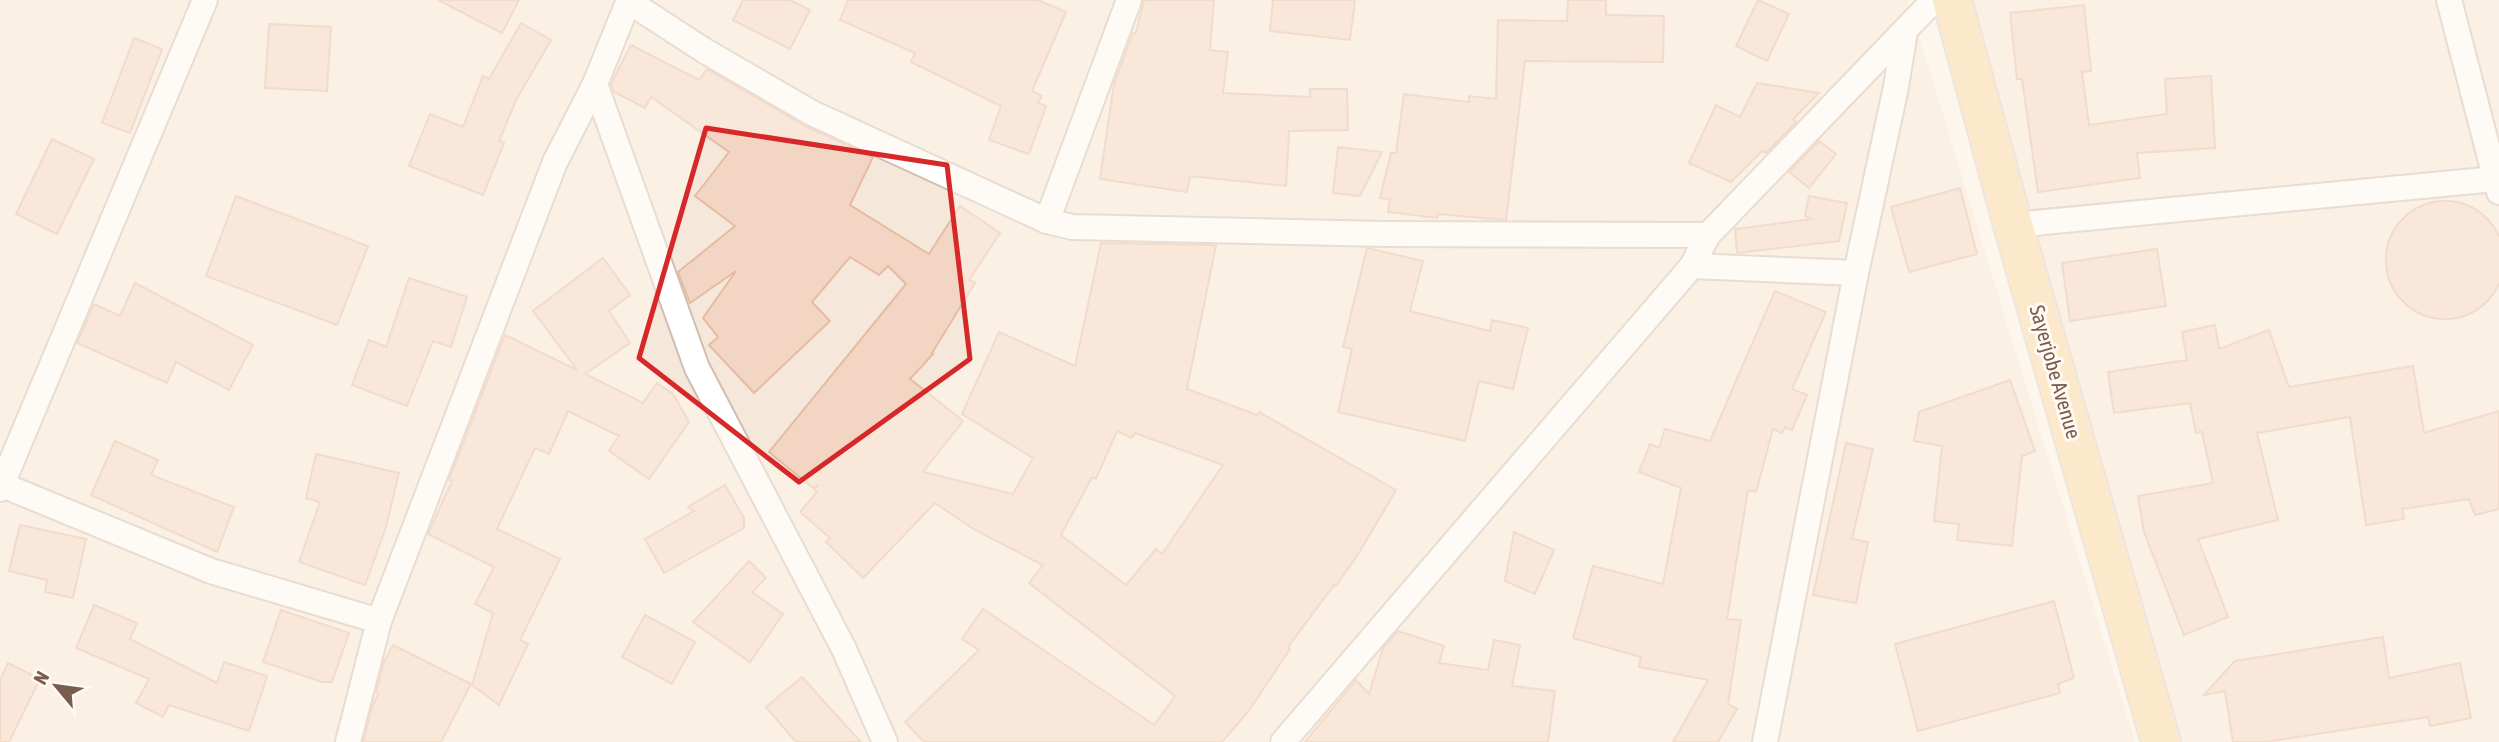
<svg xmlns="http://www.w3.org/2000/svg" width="2499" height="742" font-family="'Asap Condensed',sans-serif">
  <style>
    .residential { fill: #f5e8da }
    .building { fill: #f3d5c3; stroke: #e6bba3; stroke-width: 2; fill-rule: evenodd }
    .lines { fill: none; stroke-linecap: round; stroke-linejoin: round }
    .street-casing { stroke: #d1beb0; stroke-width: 28 }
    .primary-casing { stroke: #dad1cd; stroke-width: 42 }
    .street { stroke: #fff; stroke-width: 24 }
    .primary { stroke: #fbd9a5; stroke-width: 38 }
    .marked { fill: none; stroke: #d62828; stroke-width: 5; stroke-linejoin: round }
    .labels { text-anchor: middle; stroke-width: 6; stroke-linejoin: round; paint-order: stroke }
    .street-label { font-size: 21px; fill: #7a5c4d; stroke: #fffaf3 }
  </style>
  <rect width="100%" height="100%" fill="#fdf6ec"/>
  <g class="residential">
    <path d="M 0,0 L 1908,0 L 2135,742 L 0,742 Z"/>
    <path d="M 1970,0 L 2499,0 L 2499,742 L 2183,742 L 2135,584 Z"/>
  </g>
  <g class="building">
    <path d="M 438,0 L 519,0 L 502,33 Z"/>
    <path d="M 743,0 L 790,0 L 810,10 L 790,49 L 733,20 Z"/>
    <path d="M 848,0 L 1038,0 L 1066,12 L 1032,91 L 1042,96 L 1038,103 L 1046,106 L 1029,154 L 989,140 L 1001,106 L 911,62 L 915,53 L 840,20 Z"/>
    <path d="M 1144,0 L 1214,0 L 1210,50 L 1228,52 L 1223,93 L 1310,97 L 1310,89 L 1347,89 L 1348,130 L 1289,131 L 1286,186 L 1190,176 L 1187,192 L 1100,179 L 1114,84 L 1133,33 L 1136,33 Z"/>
    <path d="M 1273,0 L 1355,0 L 1350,40 L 1270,31 Z"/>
    <path d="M 1568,0 L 1606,0 L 1606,15 L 1664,16 L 1663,62 L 1525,61 L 1506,220 L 1438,214 L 1437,218 L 1388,212 L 1390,199 L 1380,198 L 1391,153 L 1396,153 L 1404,94 L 1469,102 L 1469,96 L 1496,99 L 1498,20 L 1567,21 Z"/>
    <path d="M 1758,0 L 1789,14 L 1767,61 L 1736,46 Z"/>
    <path d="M 2084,5 L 2091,71 L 2082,72 L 2089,125 L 2167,114 L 2165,79 L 2211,76 L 2215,148 L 2137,153 L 2140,178 L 2038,192 L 2022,79 L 2017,79 L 2010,13 Z"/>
    <path d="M 521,23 L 551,40 L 516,100 L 499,141 L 504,143 L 483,195 L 409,166 L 430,114 L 463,127 L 483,76 L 489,79 Z"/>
    <path d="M 269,24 L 331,27 L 327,91 L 265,88 Z"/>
    <path d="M 134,38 L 162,49 L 130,133 L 102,123 Z"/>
    <path d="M 631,45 L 699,80 L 707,69 L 805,126 L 873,157 L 850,205 L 929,254 L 960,206 L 1000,233 L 969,280 L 975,283 L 932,353 L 933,354 L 910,379 L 963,421 L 923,472 L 1013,494 L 1033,458 L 962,414 L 999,332 L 1075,366 L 1101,243 L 1216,245 L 1187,389 L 1257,415 L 1259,412 L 1396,490 L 1359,553 L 1336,586 L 1334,585 L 1288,647 L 1290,649 L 1248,712 L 1222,742 L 924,742 L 905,722 L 979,650 L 962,639 L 983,609 L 1154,725 L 1175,696 L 1029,583 L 1043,565 L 975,530 L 935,503 L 863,578 L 826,542 L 830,538 L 800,512 L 817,492 L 814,489 L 819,484 L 813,488 L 769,452 L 906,284 L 888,266 L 879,275 L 850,257 L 812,302 L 830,321 L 754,393 L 709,345 L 718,337 L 703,318 L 736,271 L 690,303 L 678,272 L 735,226 L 695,196 L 729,152 L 651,97 L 645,108 L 614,92 L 611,84 ZM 1117,431 L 1132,438 L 1135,433 L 1223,465 L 1162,554 L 1156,549 L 1126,585 L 1061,535 L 1092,477 L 1096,479 Z"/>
    <path d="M 1757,83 L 1819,93 L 1793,119 L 1796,122 L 1766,153 L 1762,151 L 1731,182 L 1689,163 L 1716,105 L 1740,117 Z"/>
    <path d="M 52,139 L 94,159 L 57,234 L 16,214 Z"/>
    <path d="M 1819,141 L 1836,154 L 1809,188 L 1789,172 Z"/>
    <path d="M 1338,147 L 1382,152 L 1360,196 L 1333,193 Z"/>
    <path d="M 1960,188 L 1977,254 L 1909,272 L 1891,207 Z"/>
    <path d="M 236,196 L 368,246 L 337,325 L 206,276 Z"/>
    <path d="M 1809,196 L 1847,203 L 1839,241 L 1737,253 L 1735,229 L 1812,219 L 1805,216 Z"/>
    <circle cx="2445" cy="260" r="59"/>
    <path d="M 1367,248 L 1423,261 L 1410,311 L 1490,331 L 1492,320 L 1528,328 L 1513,389 L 1479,381 L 1465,441 L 1338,412 L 1352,349 L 1343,347 Z"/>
    <path d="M 2157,249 L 2166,306 L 2070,321 L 2062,263 Z"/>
    <path d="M 603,258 L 630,295 L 609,311 L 630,343 L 585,374 L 643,403 L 657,383 L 673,394 L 689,422 L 649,479 L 609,451 L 619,436 L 568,411 L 549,454 L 535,448 L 497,529 L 560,559 L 520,640 L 528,644 L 499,705 L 472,685 L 493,613 L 475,604 L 494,567 L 428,534 L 452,481 L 449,480 L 505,335 L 577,370 L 533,311 Z"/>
    <path d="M 409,278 L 467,297 L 451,347 L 433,341 L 407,406 L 352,385 L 369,340 L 386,347 Z"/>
    <path d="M 135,283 L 253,345 L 229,390 L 176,362 L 167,383 L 77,343 L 94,304 L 120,316 Z"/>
    <path d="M 1775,291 L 1826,312 L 1792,389 L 1807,395 L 1792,430 L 1785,427 L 1782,433 L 1773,429 L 1756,492 L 1748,490 L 1727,619 L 1741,620 L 1728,704 L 1737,709 L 1718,742 L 1673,742 L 1708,680 L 1639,667 L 1641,657 L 1573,638 L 1593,566 L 1663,584 L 1681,488 L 1639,472 L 1650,444 L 1659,448 L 1665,429 L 1710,441 Z"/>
    <path d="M 2215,325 L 2219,349 L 2269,330 L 2289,387 L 2413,366 L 2424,433 L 2499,411 L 2499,509 L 2475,515 L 2469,499 L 2402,509 L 2404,519 L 2366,525 L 2350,417 L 2257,433 L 2278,520 L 2198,539 L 2228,617 L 2184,635 L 2144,532 L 2138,496 L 2213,483 L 2202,432 L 2196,433 L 2190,403 L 2114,413 L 2108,372 L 2187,360 L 2182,332 Z"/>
    <path d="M 2010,380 L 2035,451 L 2022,456 L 2012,546 L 1957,540 L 1959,524 L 1934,521 L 1942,446 L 1914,441 L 1919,412 Z"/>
    <path d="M 115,441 L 158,460 L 151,475 L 234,507 L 217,552 L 91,495 Z"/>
    <path d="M 1846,443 L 1873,449 L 1852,539 L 1868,542 L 1856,603 L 1813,595 Z"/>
    <path d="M 316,454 L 399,473 L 386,527 L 365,585 L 299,562 L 320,502 L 306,498 Z"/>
    <path d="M 725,485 L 744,518 L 744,528 L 664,573 L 645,539 L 694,511 L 688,507 Z"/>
    <path d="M 20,525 L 86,539 L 73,598 L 45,592 L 47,580 L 9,571 Z"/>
    <path d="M 1514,532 L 1554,550 L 1535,594 L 1505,581 Z"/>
    <path d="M 749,561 L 766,578 L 752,592 L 783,614 L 750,662 L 693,622 Z"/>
    <path d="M 2054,601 L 2074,678 L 2058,684 L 2060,693 L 1918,731 L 1895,644 Z"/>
    <path d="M 94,605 L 137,623 L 130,639 L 217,683 L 224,662 L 267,676 L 249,731 L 169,705 L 163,717 L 136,703 L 149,679 L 76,648 Z"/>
    <path d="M 281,610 L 349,633 L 332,682 L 322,682 L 263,662 Z"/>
    <path d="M 645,615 L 695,642 L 672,684 L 622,657 Z"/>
    <path d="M 1398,631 L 1444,646 L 1439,663 L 1488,670 L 1494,640 L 1520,645 L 1512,686 L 1555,691 L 1548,742 L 1305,742 L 1356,680 L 1369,694 L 1383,648 Z"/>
    <path d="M 2383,637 L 2389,678 L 2460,663 L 2471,718 L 2430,726 L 2428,717 L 2265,742 L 2233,742 L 2225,691 L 2204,695 L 2235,661 Z"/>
    <path d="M 393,645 L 471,684 L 441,742 L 363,742 L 372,707 L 379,693 L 376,692 L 384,662 Z"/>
    <path d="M 8,663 L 40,679 L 9,742 L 0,742 L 0,680 Z"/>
    <path d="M 802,677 L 819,696 L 861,742 L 796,742 L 766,707 Z"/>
  </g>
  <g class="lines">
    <defs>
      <g id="street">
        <path d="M 2449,0 L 2499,192"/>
        <path d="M 628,1 L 705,51 L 812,113 L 1047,221 L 1072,227 L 1386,234 L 1708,235"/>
        <path d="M 595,84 L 697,368 L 844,649 L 885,742"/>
        <path d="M 1047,221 L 1129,0"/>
        <path d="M 2013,225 L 2495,179 L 2499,176"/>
        <path d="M 1692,266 L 1856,273"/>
        <path d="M 0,484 L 211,571 L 379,621"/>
        <path d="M 0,489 L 205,0"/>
        <path d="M 348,742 L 379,621 L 555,162 L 595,84 L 629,0"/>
        <path d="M 1283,742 L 1692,266 L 1708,235 L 1934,0"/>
        <path d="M 1765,742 L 1856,273 L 1896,87 L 1905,31"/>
      </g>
      <path id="primary" d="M 1952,0 L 2013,225 L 2161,742"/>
    </defs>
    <use href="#street" class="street-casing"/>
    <use href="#primary" class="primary-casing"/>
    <use href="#street" class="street"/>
    <use href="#primary" class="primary"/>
  </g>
  <path d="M0 0H2499V742H0ZM 706,128 L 947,165 L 970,359 L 799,482 L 639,358 Z" fill="#fdf6ec" fill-opacity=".55" fill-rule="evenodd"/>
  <path class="marked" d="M 706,128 L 947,165 L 970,359 L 799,482 L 639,358 Z"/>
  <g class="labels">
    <g class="street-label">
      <text transform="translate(2055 372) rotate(74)" y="7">Sayerjobe Avenue</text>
    </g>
  </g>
  <g transform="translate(56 686) rotate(299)" stroke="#fffaf3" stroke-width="5" paint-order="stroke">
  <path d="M0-5L12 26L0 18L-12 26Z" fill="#7a5c4d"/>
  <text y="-10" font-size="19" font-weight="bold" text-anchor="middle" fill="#7a5c4d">N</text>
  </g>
</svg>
